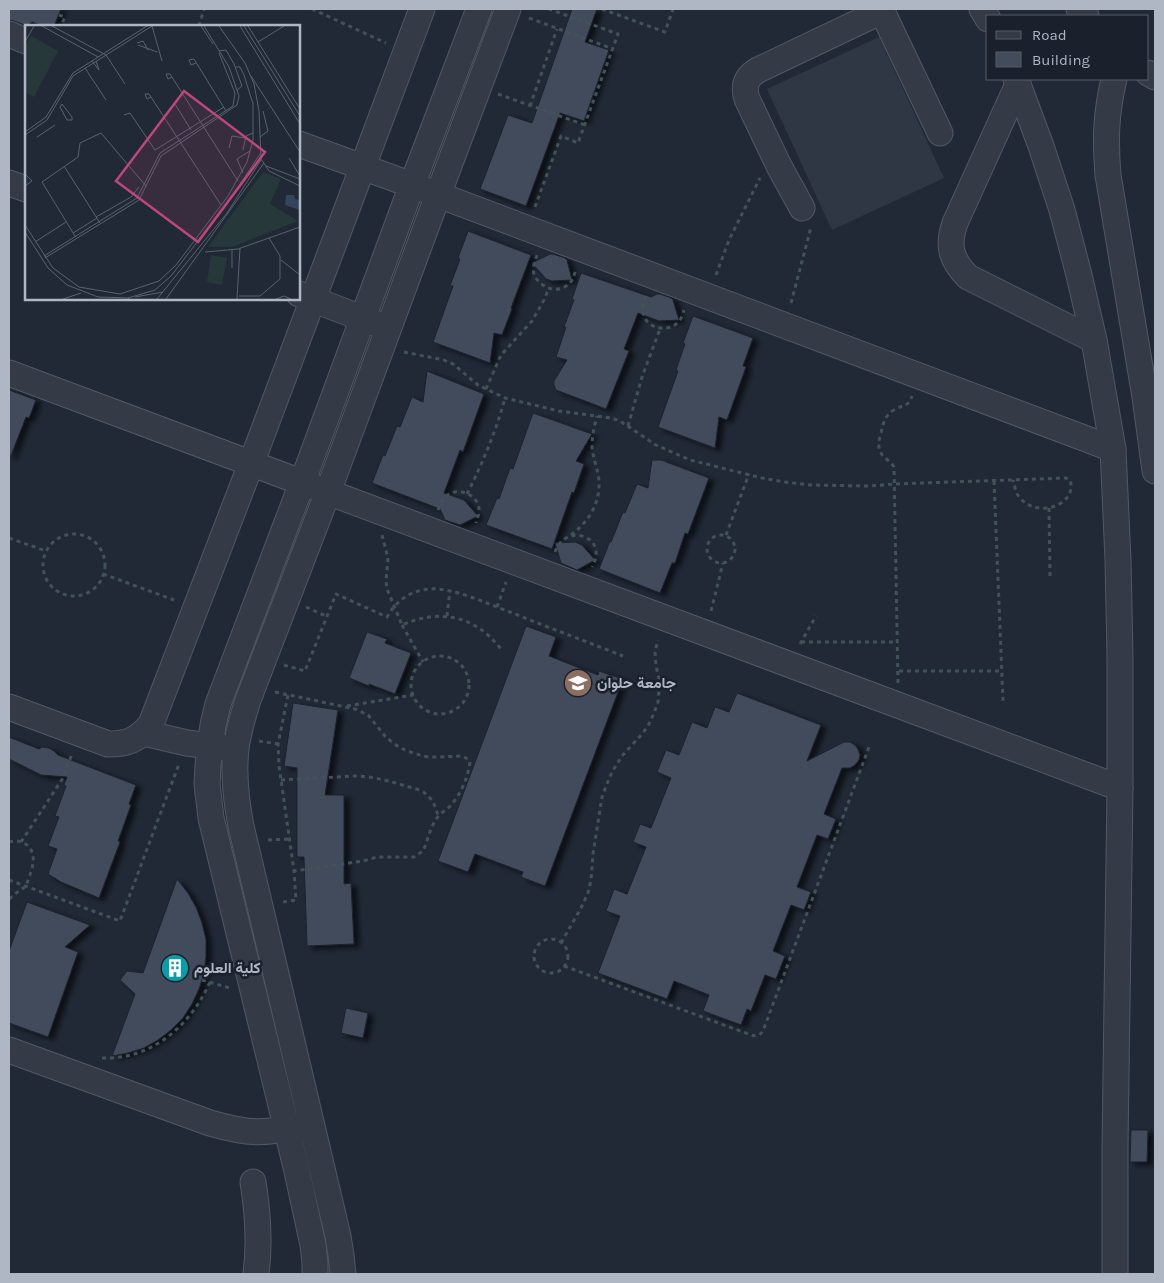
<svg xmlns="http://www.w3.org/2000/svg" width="1164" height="1283" font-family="Karla,Vazirmatn,sans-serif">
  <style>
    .airport { fill: #2f3644 }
    .building { fill: #424c5b; stroke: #1c222e; filter: url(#shadow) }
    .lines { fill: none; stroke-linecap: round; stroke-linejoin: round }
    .minor-casing { stroke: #525965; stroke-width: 27 }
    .path { stroke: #425357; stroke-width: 3; stroke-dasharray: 4 4; stroke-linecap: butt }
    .minor { stroke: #343b47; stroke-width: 25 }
    .labels { text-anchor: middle; stroke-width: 5; stroke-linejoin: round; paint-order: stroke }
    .poi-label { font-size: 15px; font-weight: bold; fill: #afb6c4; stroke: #1a202c; text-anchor: start }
    .inset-road { fill: none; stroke: #5a616f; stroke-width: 1 }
    .view { fill: #bc477a; fill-opacity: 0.15; stroke: #bc477a; stroke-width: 2.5 }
    .inset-edge { fill: none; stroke: #afb6c4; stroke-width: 2.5 }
  </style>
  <defs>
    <filter id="shadow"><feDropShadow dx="5.5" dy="3" stdDeviation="2.5" flood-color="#0009"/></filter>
  </defs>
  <rect width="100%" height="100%" fill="#212936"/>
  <path class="airport" d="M 879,37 L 944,178 L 832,230 L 767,89 Z"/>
  <g class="building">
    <path d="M 9,9 L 61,9 L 54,26 L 43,26 L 32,22 L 27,26 L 14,21 L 9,20 Z"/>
    <path d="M 572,9 L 597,9 L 585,42 L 609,50 L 584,121 L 560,113 L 526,206 L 480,189 L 508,115 L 532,123 Z"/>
    <path d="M 468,231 L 531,255 L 511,308 L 512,309 L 502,335 L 494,333 L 490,363 L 433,342 L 453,286 L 450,286 L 460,259 L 458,258 Z"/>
    <path d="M 550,254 L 553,254 L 565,258 L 567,260 L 572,280 L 552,281 L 546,279 L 532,263 Z"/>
    <path d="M 581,273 L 651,297 L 657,294 L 660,294 L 671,298 L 673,300 L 679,320 L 659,321 L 638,313 L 624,349 L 629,351 L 606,409 L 556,390 L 554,385 L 554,381 L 567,360 L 556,357 L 566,327 L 564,327 L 574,300 L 572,299 Z"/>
    <path d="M 693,316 L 753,338 L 743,366 L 746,367 L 727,420 L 719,417 L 715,448 L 658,427 L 678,371 L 676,370 L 685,344 L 683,343 Z"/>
    <path d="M 427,371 L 484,394 L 463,452 L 460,450 L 444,493 L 464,500 L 478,516 L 460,525 L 445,520 L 440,509 L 372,483 L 383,455 L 385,456 L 397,426 L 400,427 L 412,397 L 423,402 Z"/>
    <path d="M 9,390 L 36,400 L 29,418 L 26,417 L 10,458 L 9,457 Z"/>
    <path d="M 533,413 L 592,434 L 576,461 L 584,464 L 574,493 L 572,492 L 552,549 L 486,525 L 497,498 L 499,499 L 510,468 L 513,469 Z"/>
    <path d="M 652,460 L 661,460 L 709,478 L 688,534 L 685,533 L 675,563 L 672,563 L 660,593 L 599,569 L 610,541 L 611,542 L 623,512 L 625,513 L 637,484 L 648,488 Z"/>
    <path d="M 575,542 L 582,545 L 595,560 L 577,570 L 561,563 L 555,543 Z"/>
    <path d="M 526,626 L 556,637 L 549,656 L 598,675 L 599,671 L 623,679 L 545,886 L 521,877 L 523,872 L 475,854 L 468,872 L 438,861 Z"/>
    <path d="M 367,632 L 387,639 L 385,643 L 411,653 L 395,694 L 369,684 L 369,686 L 349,678 Z"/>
    <path d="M 737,693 L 821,725 L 807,761 L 844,742 L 850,742 L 855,745 L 858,749 L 860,755 L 859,760 L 855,765 L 850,768 L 842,768 L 824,814 L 836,819 L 828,839 L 817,835 L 797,887 L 811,892 L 804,910 L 791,905 L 773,951 L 785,956 L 776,979 L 765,975 L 751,1011 L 747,1009 L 741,1025 L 703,1011 L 709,995 L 674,981 L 667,999 L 598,973 L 620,916 L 606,911 L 614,889 L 627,894 L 646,847 L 633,842 L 640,824 L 651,828 L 671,778 L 657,772 L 666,750 L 679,755 L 692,722 L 707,728 L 715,707 L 729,712 Z"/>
    <path d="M 293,703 L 338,710 L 325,795 L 344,795 L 344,884 L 351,883 L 354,944 L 307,946 L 304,857 L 297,857 L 297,768 L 284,766 Z"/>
    <path d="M 9,737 L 39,749 L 42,747 L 49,748 L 54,751 L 58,755 L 136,785 L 129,804 L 131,805 L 118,841 L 120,842 L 99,898 L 61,882 L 48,874 L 57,849 L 48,846 L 59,817 L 55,816 L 66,786 L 64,785 L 67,777 L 41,775 L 9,759 Z"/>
    <path d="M 177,879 L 188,893 L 196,907 L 202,923 L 206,939 L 206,956 L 204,973 L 199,989 L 192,1004 L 183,1018 L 171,1030 L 158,1040 L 144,1048 L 128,1053 L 112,1056 L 135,994 L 120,980 L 127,971 L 143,973 Z"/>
    <path d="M 27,902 L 90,925 L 65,947 L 78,952 L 48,1037 L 9,1023 L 9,951 Z"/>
    <path d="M 346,1008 L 368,1013 L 363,1038 L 341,1033 Z"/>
    <path d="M 1131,1130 L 1148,1130 L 1147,1162 L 1130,1162 Z"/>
  </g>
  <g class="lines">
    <defs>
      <g id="minor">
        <path d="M 881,9 L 940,133"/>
        <path d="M 982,9 L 988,19"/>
        <path d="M 1079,9 L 1086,16"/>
        <path d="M 9,34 L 26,41"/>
        <path d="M 1148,73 L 1155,77"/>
        <path d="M 1016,79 L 1041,146 L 1062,210 L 1079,275 L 1094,340 L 1113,449 L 1118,560 L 1120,657 L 1120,788 L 1115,1147 L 1115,1274"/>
        <path d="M 1114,79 C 1106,113 1105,140 1108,175 L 1145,397 L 1155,471"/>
        <path d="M 1018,84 L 955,223 C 947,246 951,260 968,277 L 1094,340"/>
        <path d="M 299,144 L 412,185 L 1113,449"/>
        <path d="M 9,183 L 26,189"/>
        <path d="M 802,208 L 779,166 L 747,99 C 743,86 746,77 758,70 L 882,11"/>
        <path d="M 299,294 L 377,324"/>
        <path d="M 9,373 L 1120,788"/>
        <path d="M 9,707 L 108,744 C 128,744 138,740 151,724 L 251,464 L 422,9"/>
        <path d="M 144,733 L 187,743 L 226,748"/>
        <path d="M 9,1050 L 210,1123 C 248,1134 266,1135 304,1124"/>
        <path d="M 253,1182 C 258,1213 260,1243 256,1274"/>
        <path d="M 315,1274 L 315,1263 L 313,1245 L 296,1167 L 211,818 L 207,784 L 208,765 L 213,725 L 218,704 L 302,483 L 412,185 L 479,9"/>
        <path d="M 343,1274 L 341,1255 L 338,1236 L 241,826 C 236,800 233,775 236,749 C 238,732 243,716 248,700 L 328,492 L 438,195 L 508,9"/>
      </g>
    </defs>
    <use href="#minor" class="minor-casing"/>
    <g class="path">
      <path d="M 312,9 L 386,43"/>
      <path d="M 602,9 L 665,32 L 673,9"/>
      <path d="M 59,15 L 65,17 L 61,26"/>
      <path d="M 529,18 L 613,49"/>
      <path d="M 199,26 L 204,9"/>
      <path d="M 498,94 L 585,125"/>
      <path d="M 530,106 L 557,29"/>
      <path d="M 535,207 L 561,136 L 578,143 L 618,34 L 549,9"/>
      <path d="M 537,255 C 535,261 532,268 534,274 C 538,286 555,294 566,286 C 572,283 574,276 576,269"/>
      <path d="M 716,275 L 729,240 L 760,178"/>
      <path d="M 646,296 C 644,301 642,306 643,311 C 644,329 669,334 679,321 C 682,318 683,313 684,310"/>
      <path d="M 791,303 L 811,227"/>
      <path d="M 404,352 L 444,360 L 453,364 L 478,385 L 505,398 L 559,411 L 611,418 L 620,421 L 656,445 L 690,460 L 762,478 L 785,482 L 810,485 L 870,486 L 894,484 L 1066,478 L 1070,480 C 1079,506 1031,522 1016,492 C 1015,488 1014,484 1013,480"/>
      <path d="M 486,389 L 501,355 L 532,321 L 544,300 L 549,288"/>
      <path d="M 628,426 L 642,377 L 660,329"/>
      <path d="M 994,481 L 1003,701"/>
      <path d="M 467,494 C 483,462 496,431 505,398"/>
      <path d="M 1049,508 L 1050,576"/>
      <path d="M 438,510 C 440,504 443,498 449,494 C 462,487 480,497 479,511 C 479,515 477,519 476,523"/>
      <circle cx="74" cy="565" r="31"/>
      <circle cx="721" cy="549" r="14"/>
      <path d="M 382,535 L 388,558 L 386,581 L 387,589 L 402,625 C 441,608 475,616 501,649"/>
      <path d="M 571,535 C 590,521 603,499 598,474 C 596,465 593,457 592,447 C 592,437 594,427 597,416"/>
      <path d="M 726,535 L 749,474"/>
      <path d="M 9,538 L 46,551"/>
      <path d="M 555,552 C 564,526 598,533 596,555 C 596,559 594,563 592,567"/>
      <path d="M 103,574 L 174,600"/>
      <path d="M 306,607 L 326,616"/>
      <path d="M 497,607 L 506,582"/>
      <path d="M 711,611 L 723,563"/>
      <path d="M 447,616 L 450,590"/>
      <path d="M 402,625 L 423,662"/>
      <path d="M 801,642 L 898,642"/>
      <path d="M 800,644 L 816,616"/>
      <circle cx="440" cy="685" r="29"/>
      <path d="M 284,665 L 305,671 L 336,594 L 387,617 C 396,601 411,590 430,589 C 452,587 488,604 510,612 C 547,627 585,641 623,656"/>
      <path d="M 899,671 L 1002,671"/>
      <path d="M 898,683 L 894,467 C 891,461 884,459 881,453 C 877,446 879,440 881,433 C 883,424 885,415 894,410 C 903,404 908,408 912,396"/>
      <path d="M 275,692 L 355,709 L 368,715 L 385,736 L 394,744 L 405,750 L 416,754 L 428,757 L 440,757 L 461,756 L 466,758 L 470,762 C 468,777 461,794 451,805 C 447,810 440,813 437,818 C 430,827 428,840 423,851 L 414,857 L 377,857 L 363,861 L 294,871"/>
      <path d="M 347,706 L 413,695"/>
      <path d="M 259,741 L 278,744"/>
      <path d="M 281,780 L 354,776 C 377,776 398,784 420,790 C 431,796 435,804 438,816"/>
      <path d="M 268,840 L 289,839"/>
      <path d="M 9,842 C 16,840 23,841 28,846 C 39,857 30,874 26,886 L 15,894 L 9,899"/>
      <path d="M 21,842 L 63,778 L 72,754"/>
      <path d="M 9,880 L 120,921 L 179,764"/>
      <path d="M 283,902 L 296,900 L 294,871 L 279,766 L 278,744 L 288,695"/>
      <circle cx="551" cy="956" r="17"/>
      <path d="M 561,943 L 581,908 L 588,893 L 591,880 L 593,854 L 602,797 L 607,784 L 612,772 L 622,756 L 643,733 L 649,724 L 654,713 L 658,702 L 659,691 L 659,679 L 656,666 L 655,652 L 658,640"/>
      <path d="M 564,966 L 751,1035 C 757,1037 760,1035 763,1031 L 869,747"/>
      <path d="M 202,980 L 230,988"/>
      <path d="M 102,1058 C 152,1060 191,1025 210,982"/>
    </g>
    <use href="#minor" class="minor"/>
  </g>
  <defs>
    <symbol id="university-disc" viewBox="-11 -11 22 22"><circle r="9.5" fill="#8d6e63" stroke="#1a202c"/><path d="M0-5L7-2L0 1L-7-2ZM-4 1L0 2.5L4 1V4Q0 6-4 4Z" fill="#fff"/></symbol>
    <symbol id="building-disc" viewBox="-11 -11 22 22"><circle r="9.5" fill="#0f9aa8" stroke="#1a202c"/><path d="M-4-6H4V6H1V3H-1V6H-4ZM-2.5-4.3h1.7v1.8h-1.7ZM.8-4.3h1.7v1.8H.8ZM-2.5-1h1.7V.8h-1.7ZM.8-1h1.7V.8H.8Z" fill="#fff"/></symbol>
  </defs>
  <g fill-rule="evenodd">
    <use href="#university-disc" x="562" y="667" width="32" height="32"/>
    <use href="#building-disc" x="159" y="952" width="32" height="32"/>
  </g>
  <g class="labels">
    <g class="poi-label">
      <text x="597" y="688">جامعة حلوان</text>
      <text x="194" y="973">كلية العلوم</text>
    </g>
  </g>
  <g transform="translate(25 25)">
    <rect width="275" height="275" fill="#212936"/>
    <path d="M 6,11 L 33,26 L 9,72 L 0,67 L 0,22 ZM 238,147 L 256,154 L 245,179 L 273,196 L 207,222 L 183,222 ZM 186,230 L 202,233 L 197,260 L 182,257 Z" fill="#26383a"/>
    <path d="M 261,170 L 269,170 L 270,174 L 275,175 L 275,185 L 260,180 Z" fill="#35445d"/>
    <path class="inset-road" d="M 17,1 L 73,32M 27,1 L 81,30 L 100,59M 127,1 L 137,36M 176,1 L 188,19M 194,1 L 220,38 L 229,59 L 234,86 L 236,134 L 244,146 L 275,161M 215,1 L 275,99M 219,1 L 275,91M 223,1 L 275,84M 0,17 L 9,1M 233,17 L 259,1M 112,18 L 118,16 L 123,25M 113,20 L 132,27M 194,26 L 201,25 L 209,39 L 217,61 L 212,65M 67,36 L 74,45 L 71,36M 171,38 L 166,40 L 164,35 L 169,34 L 201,86M 60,43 L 81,75M 226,51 L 275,127M 147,52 L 143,54 L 141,49 L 145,49 L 213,156M 126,72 L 122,74 L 120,69 L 124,69 L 126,72 L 196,180M 37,79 L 47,92 L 47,95 L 42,95 L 35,82 ZM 150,79 L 166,105M 99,90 L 105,88 L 130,125 L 199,82M 0,107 L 21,92 L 48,48 L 122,1M 0,110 L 22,95 L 48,51 L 127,1M 12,112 L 30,100M 235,112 L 243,106 L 238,86M 204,123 L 207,111 L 220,113M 218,125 L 221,111 L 228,108M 264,133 L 275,151M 39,141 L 75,198M 241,141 L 275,154M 218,148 L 212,134 L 225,126M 0,149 L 7,156 L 0,161M 71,192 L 106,172 L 114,162M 0,200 L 28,243 L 54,262 L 95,269 L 134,256 L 151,240 L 203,171 L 222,137 L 228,115 L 228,79 L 219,50 L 215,42 L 211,42M 0,207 L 23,243 L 42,260 L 73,272 L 104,273M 48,208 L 72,193M 50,211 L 17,157 L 53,132 L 55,118 L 76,108 L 121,161M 10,217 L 41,197M 207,225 L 207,243M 180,227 L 213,224 L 275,202M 19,231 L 112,173 L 135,128 L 208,81 L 210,68 L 194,28M 20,233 L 114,175 L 136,131 L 212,80 L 214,71 L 204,42 L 179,1M 256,235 L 275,250M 214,271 L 235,271 L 255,254 L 255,231 L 244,213M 110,272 L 138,267M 103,273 L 130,265 L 146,251 L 206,173 L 235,129M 38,274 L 56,268M 132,274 L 202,188 L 236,135M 141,274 L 239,138M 212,274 L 215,223M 251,274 L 259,271 L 266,274"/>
    <path class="view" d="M 159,66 L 240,127 L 173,217 L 91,156 Z"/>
    <rect width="275" height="275" class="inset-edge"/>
  </g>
  <rect width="1164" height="1283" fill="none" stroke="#afb6c4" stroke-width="20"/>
  <rect x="986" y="15" width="162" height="65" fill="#1a202c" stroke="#565c69"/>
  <rect x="996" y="31" width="25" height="8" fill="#343b47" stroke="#565c69"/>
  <text x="1032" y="40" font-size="15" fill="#afb6c4">Road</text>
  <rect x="996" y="52" width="25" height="15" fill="#424c5b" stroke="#565c69"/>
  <text x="1032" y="65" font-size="15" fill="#afb6c4">Building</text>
</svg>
